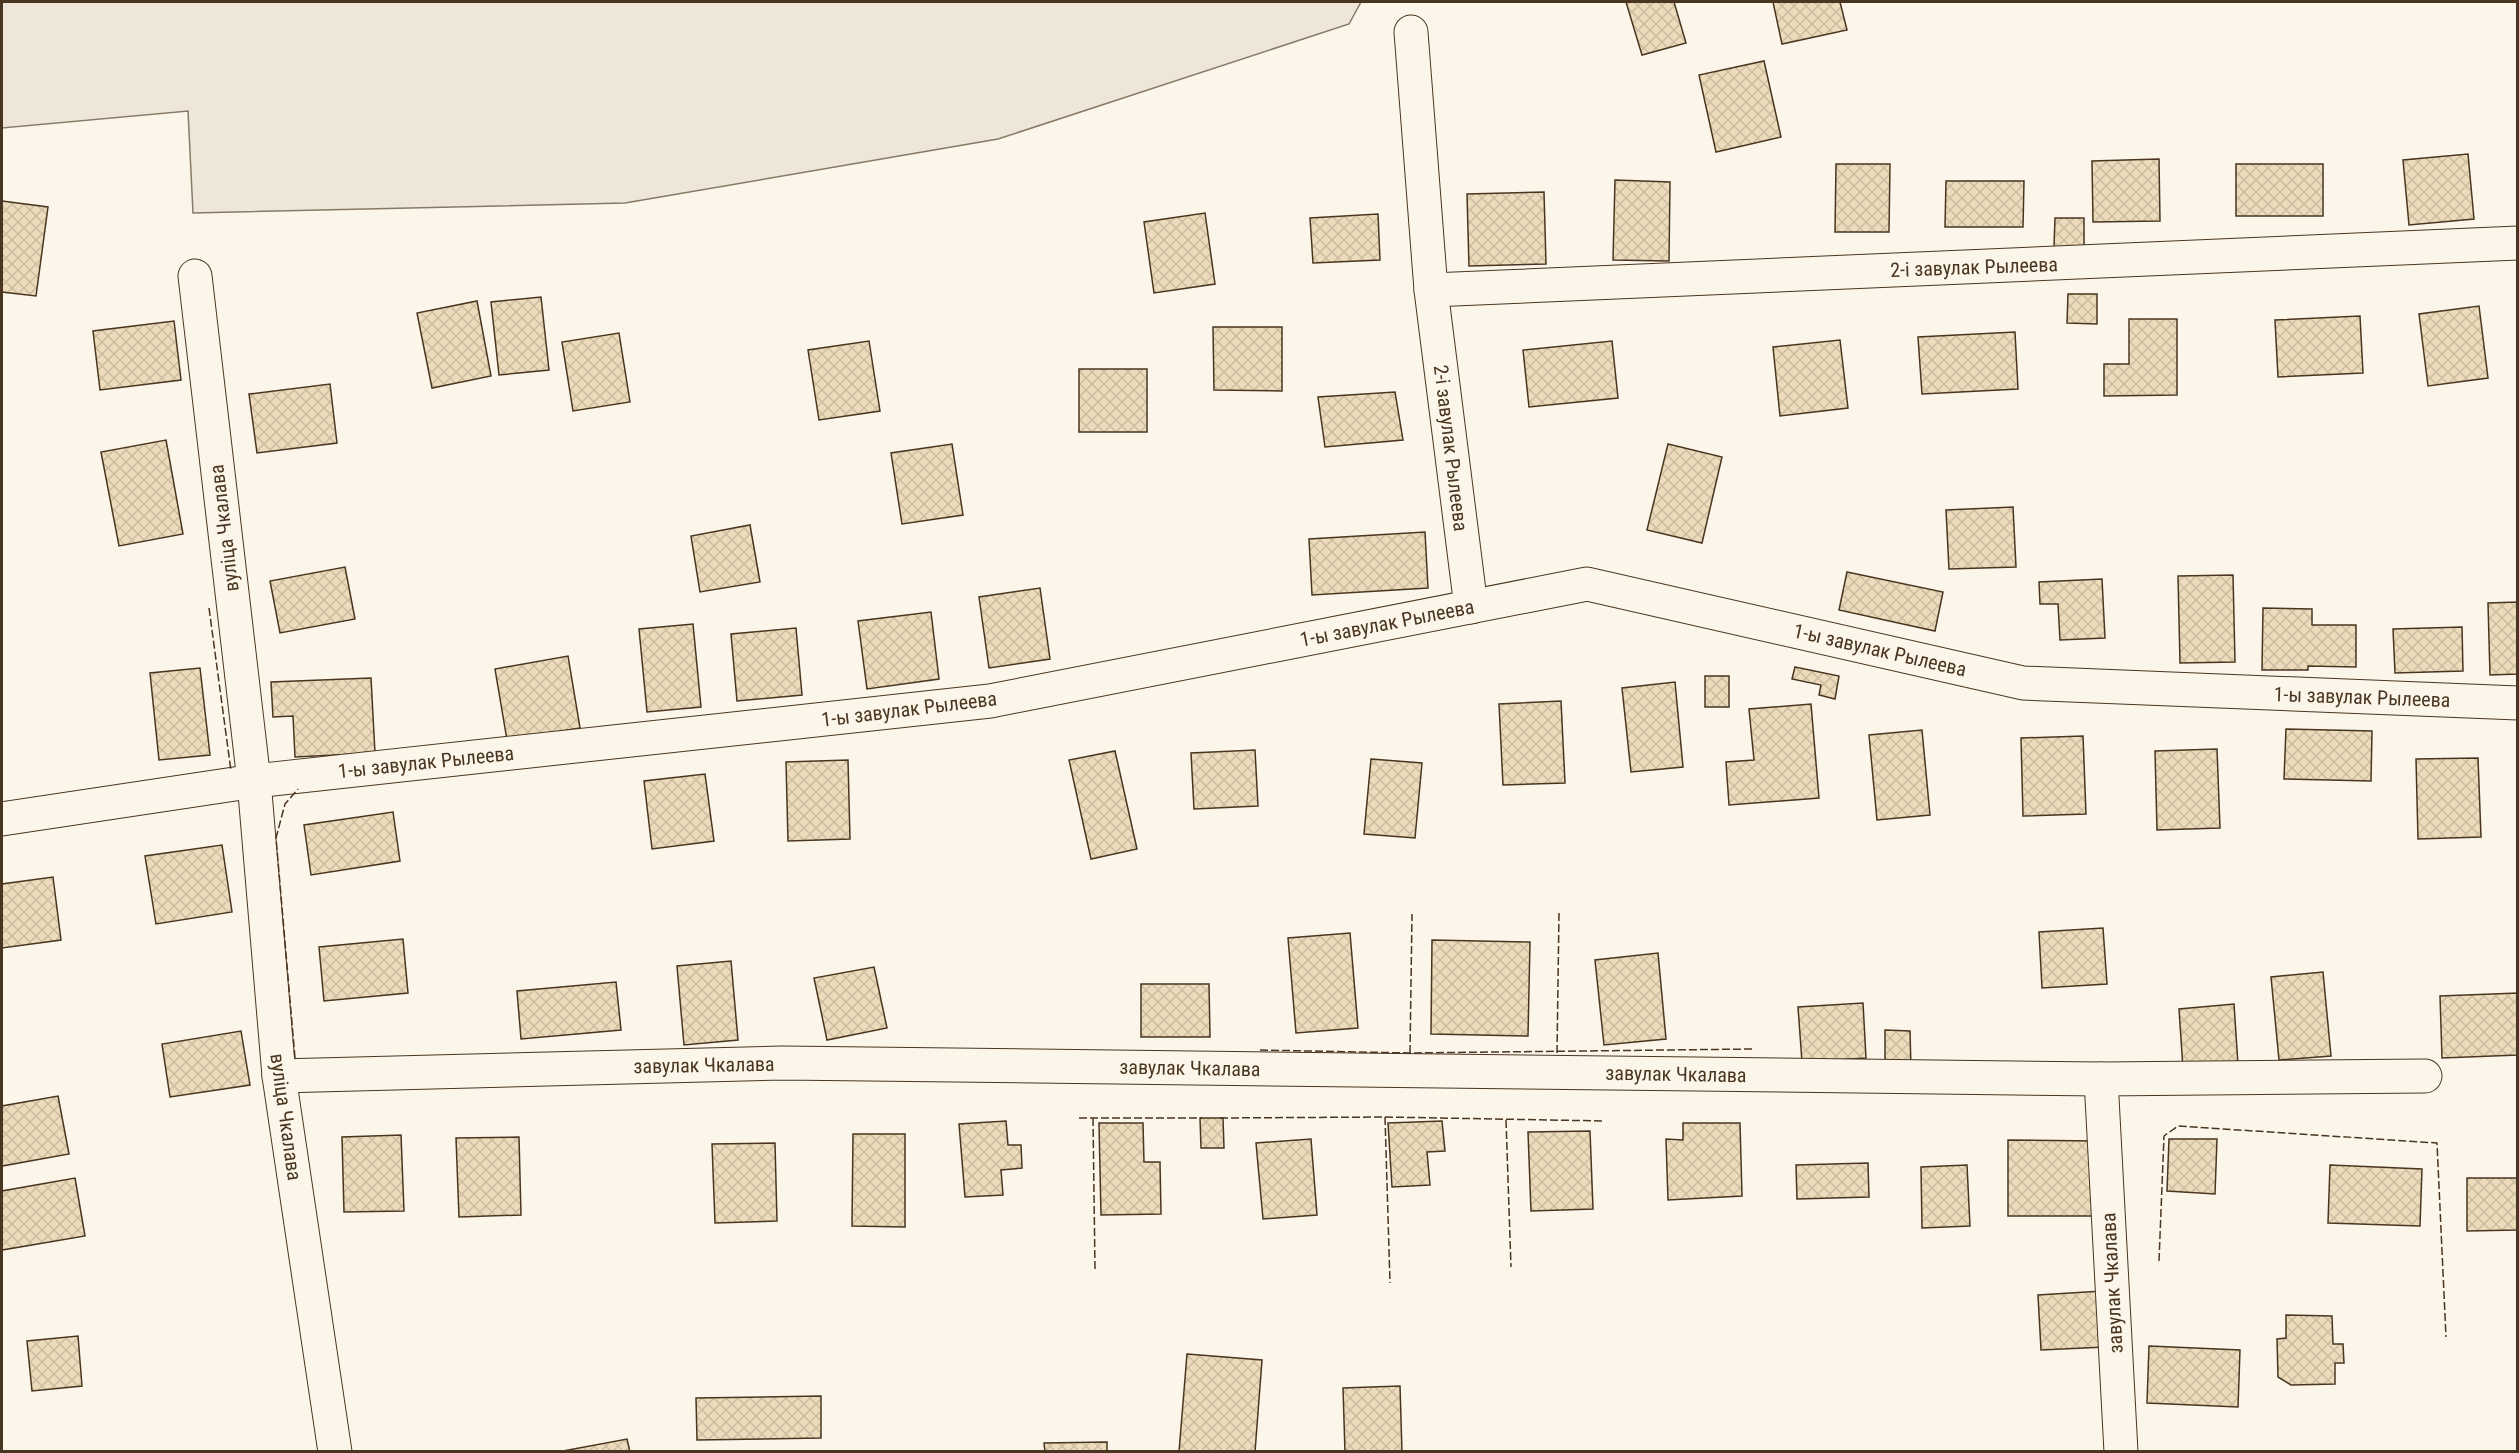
<svg xmlns="http://www.w3.org/2000/svg" width="2519" height="1453" font-family="'Roboto Condensed',sans-serif">
  <style>
    .grass { fill: #ede6d9; stroke: #887966; stroke-width: 1.5 }
    .building { fill: url(#building-cross-hatch); stroke: #4a3520; stroke-width: 1.5 }
    .lines { fill: none; stroke-linecap: round; stroke-linejoin: round }
    .street-casing { stroke: #4a3520; stroke-width: 35 }
    .street { stroke: #fbf6e9; stroke-width: 33 }
    .fence { stroke: #4a3520; stroke-width: 1.5; stroke-dasharray: 8 3; stroke-linecap: butt }
    .labels { text-anchor: middle; stroke-width: 4.5; stroke-linejoin: round; paint-order: stroke }
    .street-label { font-size: 20px; fill: #4a3520; stroke: #fbf6e9 }
  </style>
  <defs>
    <pattern id="building-cross-hatch" width="8" height="8" patternUnits="userSpaceOnUse" patternTransform="scale(1.5)"><rect width="8" height="8" fill="#ecdcbc"/><path d="M0 0l8 8M0 8l8-8" fill="none" stroke="#ccbda1"/></pattern>
  </defs>
  <rect width="100%" height="100%" fill="#fbf6e9"/>
  <path class="grass" d="M 2,2 L 1361,2 L 1349,24 L 998,139 L 625,203 L 193,213 L 188,111 L 2,128 Z"/>
  <g class="building">
    <path d="M 1626,2 L 1674,2 L 1686,43 L 1642,55 Z"/>
    <path d="M 1773,2 L 1840,2 L 1847,30 L 1782,44 Z"/>
    <path d="M 1764,61 L 1781,137 L 1716,152 L 1699,75 Z"/>
    <path d="M 2468,154 L 2474,219 L 2409,225 L 2403,160 Z"/>
    <path d="M 2159,159 L 2160,221 L 2093,222 L 2092,161 Z"/>
    <path d="M 1836,164 L 1890,164 L 1889,232 L 1835,232 Z"/>
    <rect x="2236" y="164" width="87" height="52"/>
    <path d="M 1615,180 L 1670,182 L 1669,261 L 1613,260 Z"/>
    <path d="M 1946,181 L 2024,181 L 2023,227 L 1945,227 Z"/>
    <path d="M 1544,192 L 1546,264 L 1469,266 L 1467,194 Z"/>
    <path d="M 2,201 L 48,207 L 36,296 L 2,292 Z"/>
    <path d="M 1205,213 L 1215,284 L 1154,293 L 1144,222 Z"/>
    <path d="M 1378,214 L 1380,260 L 1313,263 L 1310,218 Z"/>
    <path d="M 2055,218 L 2084,218 L 2084,247 L 2054,247 Z"/>
    <path d="M 2068,294 L 2097,294 L 2097,324 L 2067,323 Z"/>
    <path d="M 541,297 L 549,370 L 499,375 L 491,302 Z"/>
    <path d="M 477,301 L 491,376 L 432,388 L 417,313 Z"/>
    <path d="M 2479,306 L 2488,378 L 2428,386 L 2419,314 Z"/>
    <path d="M 2360,316 L 2363,373 L 2278,377 L 2275,320 Z"/>
    <path d="M 2129,319 L 2177,319 L 2177,395 L 2104,396 L 2104,364 L 2129,364 Z"/>
    <path d="M 174,321 L 181,380 L 100,390 L 93,331 Z"/>
    <path d="M 1213,327 L 1282,327 L 1282,391 L 1214,390 Z"/>
    <path d="M 2015,332 L 2018,389 L 1922,394 L 1918,337 Z"/>
    <path d="M 619,333 L 630,402 L 573,411 L 562,342 Z"/>
    <path d="M 1840,340 L 1848,408 L 1780,416 L 1773,347 Z"/>
    <path d="M 869,341 L 880,411 L 819,420 L 808,350 Z"/>
    <path d="M 1612,341 L 1618,398 L 1529,407 L 1523,350 Z"/>
    <rect x="1079" y="369" width="68" height="63"/>
    <path d="M 330,384 L 337,443 L 257,453 L 249,394 Z"/>
    <path d="M 1395,392 L 1403,440 L 1325,447 L 1318,397 Z"/>
    <path d="M 166,440 L 183,534 L 119,546 L 101,452 Z"/>
    <path d="M 952,444 L 963,515 L 902,524 L 891,453 Z"/>
    <path d="M 1668,444 L 1722,457 L 1702,543 L 1647,530 Z"/>
    <path d="M 2013,507 L 2016,567 L 1949,569 L 1946,510 Z"/>
    <path d="M 750,525 L 760,582 L 700,592 L 691,536 Z"/>
    <path d="M 1425,532 L 1428,588 L 1312,595 L 1309,539 Z"/>
    <path d="M 345,567 L 355,619 L 280,633 L 270,581 Z"/>
    <path d="M 1847,572 L 1943,592 L 1935,631 L 1839,610 Z"/>
    <path d="M 2233,575 L 2235,662 L 2180,663 L 2178,576 Z"/>
    <path d="M 2102,579 L 2105,638 L 2060,640 L 2058,604 L 2040,604 L 2039,582 Z"/>
    <path d="M 1040,588 L 1050,659 L 989,668 L 979,597 Z"/>
    <path d="M 2518,602 L 2518,674 L 2490,675 L 2488,603 Z"/>
    <path d="M 2263,608 L 2312,609 L 2312,625 L 2356,625 L 2356,667 L 2308,666 L 2308,670 L 2262,670 Z"/>
    <path d="M 931,612 L 939,679 L 867,689 L 858,621 Z"/>
    <path d="M 693,624 L 701,707 L 647,712 L 639,629 Z"/>
    <path d="M 2462,627 L 2463,671 L 2395,673 L 2393,629 Z"/>
    <path d="M 796,628 L 802,695 L 737,701 L 731,634 Z"/>
    <path d="M 568,656 L 580,728 L 507,740 L 495,669 Z"/>
    <path d="M 1795,667 L 1839,676 L 1835,699 L 1819,695 L 1821,685 L 1792,679 Z"/>
    <path d="M 200,668 L 210,755 L 159,760 L 150,673 Z"/>
    <rect x="1705" y="676" width="24" height="31"/>
    <path d="M 371,678 L 375,753 L 295,757 L 293,716 L 273,717 L 271,682 Z"/>
    <path d="M 1675,682 L 1683,767 L 1631,772 L 1622,688 Z"/>
    <path d="M 1561,701 L 1565,783 L 1503,785 L 1499,704 Z"/>
    <path d="M 1811,704 L 1819,798 L 1729,805 L 1726,762 L 1754,760 L 1749,709 Z"/>
    <path d="M 2286,729 L 2372,731 L 2371,781 L 2284,779 Z"/>
    <path d="M 1922,730 L 1930,815 L 1877,820 L 1869,735 Z"/>
    <path d="M 2083,736 L 2086,814 L 2023,816 L 2021,738 Z"/>
    <path d="M 2217,749 L 2220,828 L 2157,830 L 2155,751 Z"/>
    <path d="M 1255,750 L 1258,806 L 1194,809 L 1191,753 Z"/>
    <path d="M 1115,751 L 1137,849 L 1091,859 L 1069,760 Z"/>
    <path d="M 2478,758 L 2481,837 L 2418,839 L 2416,759 Z"/>
    <path d="M 1371,759 L 1422,763 L 1415,838 L 1364,834 Z"/>
    <path d="M 848,760 L 850,839 L 788,841 L 786,762 Z"/>
    <path d="M 705,774 L 714,841 L 652,849 L 644,781 Z"/>
    <path d="M 393,812 L 400,861 L 311,875 L 304,825 Z"/>
    <path d="M 222,845 L 232,912 L 156,924 L 145,856 Z"/>
    <path d="M 53,877 L 61,940 L 2,948 L 2,884 Z"/>
    <path d="M 2103,928 L 2107,984 L 2042,988 L 2039,932 Z"/>
    <path d="M 1350,933 L 1358,1028 L 1296,1033 L 1288,938 Z"/>
    <path d="M 403,939 L 408,993 L 324,1001 L 319,947 Z"/>
    <path d="M 1432,940 L 1530,942 L 1528,1036 L 1431,1034 Z"/>
    <path d="M 1658,953 L 1666,1039 L 1604,1045 L 1595,960 Z"/>
    <path d="M 731,961 L 738,1040 L 684,1045 L 677,966 Z"/>
    <path d="M 874,967 L 887,1028 L 827,1040 L 814,978 Z"/>
    <path d="M 2323,972 L 2331,1056 L 2279,1060 L 2271,977 Z"/>
    <path d="M 616,982 L 621,1030 L 521,1039 L 517,991 Z"/>
    <path d="M 1141,984 L 1209,984 L 1210,1037 L 1141,1037 Z"/>
    <path d="M 2518,993 L 2518,1055 L 2442,1058 L 2440,996 Z"/>
    <path d="M 1863,1003 L 1866,1058 L 1802,1062 L 1798,1007 Z"/>
    <path d="M 2234,1004 L 2238,1065 L 2183,1069 L 2179,1009 Z"/>
    <path d="M 1885,1030 L 1910,1031 L 1911,1069 L 1885,1069 Z"/>
    <path d="M 241,1031 L 250,1085 L 170,1097 L 162,1044 Z"/>
    <path d="M 58,1096 L 69,1154 L 2,1166 L 2,1106 Z"/>
    <path d="M 1200,1118 L 1223,1118 L 1224,1148 L 1201,1148 Z"/>
    <path d="M 1006,1121 L 1008,1145 L 1021,1145 L 1022,1168 L 1001,1170 L 1003,1195 L 965,1197 L 959,1124 Z"/>
    <path d="M 1442,1121 L 1445,1151 L 1427,1152 L 1430,1185 L 1392,1187 L 1388,1123 Z"/>
    <path d="M 1099,1123 L 1143,1123 L 1144,1162 L 1160,1162 L 1161,1214 L 1101,1215 Z"/>
    <path d="M 1683,1123 L 1740,1123 L 1742,1196 L 1668,1200 L 1666,1139 L 1683,1140 Z"/>
    <path d="M 1590,1131 L 1593,1209 L 1531,1211 L 1528,1132 Z"/>
    <path d="M 853,1134 L 905,1134 L 905,1227 L 852,1226 Z"/>
    <path d="M 401,1135 L 404,1211 L 344,1212 L 342,1137 Z"/>
    <path d="M 519,1137 L 521,1215 L 459,1217 L 456,1138 Z"/>
    <path d="M 1311,1139 L 1317,1215 L 1263,1219 L 1256,1143 Z"/>
    <path d="M 2169,1139 L 2217,1139 L 2215,1194 L 2167,1191 Z"/>
    <path d="M 2008,1140 L 2096,1141 L 2096,1216 L 2008,1216 Z"/>
    <path d="M 775,1143 L 777,1221 L 715,1223 L 712,1144 Z"/>
    <path d="M 1868,1163 L 1869,1197 L 1797,1199 L 1796,1165 Z"/>
    <path d="M 1967,1165 L 1970,1226 L 1922,1228 L 1921,1167 Z"/>
    <path d="M 2330,1165 L 2422,1169 L 2420,1226 L 2328,1223 Z"/>
    <path d="M 75,1178 L 85,1236 L 2,1250 L 2,1191 Z"/>
    <path d="M 2467,1178 L 2518,1178 L 2518,1230 L 2467,1231 Z"/>
    <path d="M 2102,1291 L 2105,1347 L 2041,1350 L 2038,1295 Z"/>
    <path d="M 2286,1315 L 2332,1316 L 2333,1344 L 2343,1344 L 2344,1363 L 2335,1363 L 2335,1384 L 2291,1385 L 2278,1377 L 2277,1339 L 2286,1338 Z"/>
    <path d="M 78,1336 L 82,1386 L 32,1391 L 27,1341 Z"/>
    <path d="M 2149,1346 L 2240,1350 L 2238,1407 L 2147,1403 Z"/>
    <path d="M 1187,1354 L 1262,1360 L 1255,1452 L 1179,1452 Z"/>
    <path d="M 1400,1386 L 1402,1452 L 1345,1452 L 1343,1388 Z"/>
    <path d="M 821,1396 L 821,1438 L 697,1440 L 696,1398 Z"/>
    <path d="M 627,1439 L 630,1452 L 563,1451 Z"/>
    <path d="M 1107,1442 L 1107,1452 L 1045,1452 L 1044,1443 Z"/>
  </g>
  <g class="lines">
    <defs>
      <g id="street">
        <path d="M 1411,32 L 1431,290 L 1471,607"/>
        <path d="M 195,276 L 254,781 L 279,1076 L 335,1452"/>
        <path d="M 1431,290 L 2518,243"/>
        <path d="M 2,819 L 254,781 L 990,701 L 1587,584 L 2023,683 L 2518,703"/>
        <path d="M 279,1076 L 782,1063 L 2101,1079 L 2425,1076"/>
        <path d="M 2101,1079 L 2121,1452"/>
      </g>
    </defs>
    <use href="#street" class="street-casing"/>
    <use href="#street" class="street"/>
    <g class="fence">
      <path d="M 209,608 L 231,771"/>
      <path d="M 1260,1050 L 1410,1053 L 1752,1049"/>
      <path d="M 1410,1053 L 1412,914"/>
      <path d="M 1557,1053 L 1559,913"/>
      <path d="M 295,1058 L 276,838 L 285,804 L 298,789"/>
      <path d="M 1385,1117 L 1390,1283"/>
      <path d="M 1079,1118 L 1202,1118"/>
      <path d="M 1093,1118 L 1095,1269"/>
      <path d="M 1220,1118 L 1385,1117 L 1605,1121"/>
      <path d="M 1506,1120 L 1511,1267"/>
      <path d="M 2159,1261 L 2164,1136 L 2178,1126 L 2437,1143 L 2446,1337"/>
    </g>
  </g>
  <g class="labels">
    <g class="street-label">
      <text transform="translate(1974 267) rotate(-2)" y="7">2-і завулак Рылеева</text>
      <text transform="translate(1451 448) rotate(83)" y="7">2-і завулак Рылеева</text>
      <text transform="translate(224 528) rotate(-97)" y="7">вуліца Чкалава</text>
      <text transform="translate(1387 623) rotate(-11)" y="7">1-ы завулак Рылеева</text>
      <text transform="translate(1880 650) rotate(13)" y="7">1-ы завулак Рылеева</text>
      <text transform="translate(2362 697) rotate(2)" y="7">1-ы завулак Рылеева</text>
      <text transform="translate(909 709) rotate(-7)" y="7">1-ы завулак Рылеева</text>
      <text transform="translate(426 762) rotate(-6)" y="7">1-ы завулак Рылеева</text>
      <text transform="translate(704 1065) rotate(-1)" y="7">завулак Чкалава</text>
      <text transform="translate(1190 1068) rotate(1)" y="7">завулак Чкалава</text>
      <text transform="translate(1676 1074) rotate(1)" y="7">завулак Чкалава</text>
      <text transform="translate(286 1117) rotate(82)" y="7">вуліца Чкалава</text>
      <text transform="translate(2112 1283) rotate(-93)" y="7">завулак Чкалава</text>
    </g>
  </g>
  <rect width="2519" height="1453" fill="none" stroke="#4a3520" stroke-width="6"/>
</svg>
